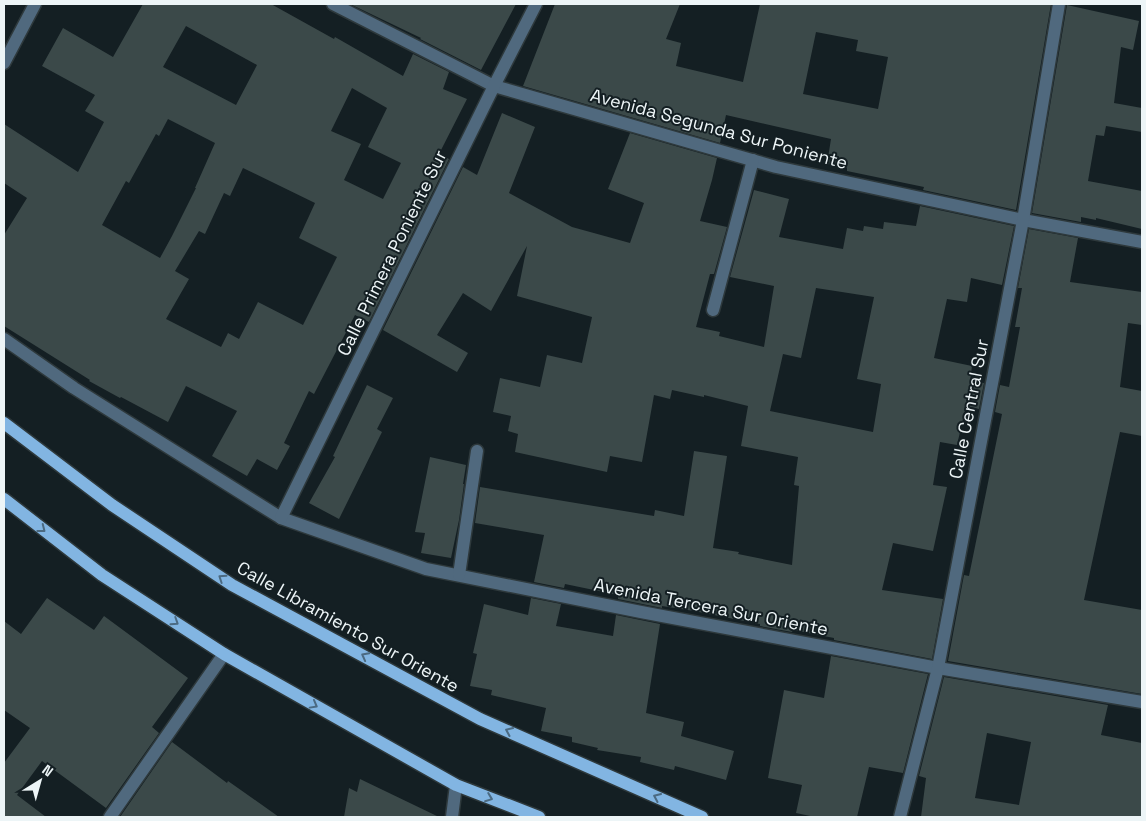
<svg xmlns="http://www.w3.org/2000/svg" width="1146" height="821" font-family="'Space Grotesk',sans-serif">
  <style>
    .building { fill: #3b4949; fill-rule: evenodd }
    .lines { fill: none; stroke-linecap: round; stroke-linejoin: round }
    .street-casing { stroke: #2e393c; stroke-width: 15 }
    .primary-casing { stroke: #2e393c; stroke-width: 15 }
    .street { stroke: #50697e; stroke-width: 12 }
    .primary { stroke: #82b5e2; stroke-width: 12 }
    .oneway { stroke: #4b6a82 }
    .labels { text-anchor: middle; stroke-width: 4; stroke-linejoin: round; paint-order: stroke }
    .street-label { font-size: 18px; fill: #edf5f7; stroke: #141f23 }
  </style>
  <rect width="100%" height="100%" fill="#141f23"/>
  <g class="building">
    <path d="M 143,4 L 271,4 L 334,39 L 335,37 L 403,76 L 413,54 L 449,72 L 443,89 L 467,99 L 439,154 L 449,159 L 369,322 L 355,315 L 314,394 L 309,391 L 284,443 L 290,446 L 277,470 L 257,459 L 247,476 L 212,456 L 237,411 L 186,386 L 168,422 L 121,397 L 120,398 L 89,381 L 90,380 L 4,326 L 4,235 L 27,198 L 4,183 L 4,124 L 78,172 L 104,122 L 85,111 L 95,95 L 42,66 L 63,28 L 113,57 ZM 186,26 L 257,65 L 236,105 L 163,67 ZM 352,88 L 387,108 L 368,147 L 401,163 L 383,199 L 344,180 L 361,144 L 331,131 ZM 168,119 L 215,143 L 195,188 L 196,188 L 172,236 L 160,258 L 102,225 L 126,181 L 129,183 L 156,134 L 159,136 ZM 243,168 L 315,203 L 299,238 L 337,257 L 303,325 L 258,302 L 239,339 L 228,333 L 221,347 L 166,319 L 189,279 L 175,271 L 199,231 L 205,234 L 224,193 L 230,196 Z"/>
    <path d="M 350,4 L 516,4 L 481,70 L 420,39 L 421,38 Z"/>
    <path d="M 555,4 L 680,4 L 666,39 L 681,43 L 676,66 L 743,82 L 760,4 L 1051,4 L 1016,210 L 923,190 L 924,187 L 847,171 L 847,168 L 827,164 L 831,139 L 726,115 L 720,143 L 523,86 ZM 816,32 L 858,40 L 856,51 L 888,57 L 878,109 L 803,94 Z"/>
    <path d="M 1067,5 L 1139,21 L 1133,50 L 1121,47 L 1114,103 L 1142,108 L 1142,132 L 1106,126 L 1104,136 L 1096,135 L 1088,181 L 1142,191 L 1142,229 L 1096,218 L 1096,220 L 1081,217 L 1081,222 L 1032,213 Z"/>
    <path d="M 502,113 L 535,127 L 509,193 L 572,227 L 630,243 L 644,203 L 608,189 L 630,133 L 717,158 L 712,180 L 700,221 L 727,227 L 714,274 L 710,274 L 696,327 L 720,332 L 719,336 L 764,347 L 774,286 L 730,277 L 754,190 L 789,199 L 779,237 L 843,249 L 847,228 L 863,231 L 864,226 L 883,229 L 884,222 L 916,226 L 920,206 L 1014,226 L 1002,285 L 971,278 L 967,302 L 947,299 L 934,358 L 972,366 L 970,381 L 984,383 L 979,409 L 966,406 L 957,445 L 940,442 L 933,485 L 947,487 L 933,551 L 893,543 L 882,590 L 943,599 L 932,659 L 834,640 L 834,638 L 793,630 L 792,632 L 760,626 L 760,624 L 739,620 L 694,611 L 662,606 L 662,608 L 618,599 L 618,595 L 565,584 L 564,588 L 534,582 L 544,535 L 475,523 L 480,487 L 654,516 L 655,510 L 684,516 L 694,451 L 727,456 L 713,548 L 739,552 L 738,554 L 792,565 L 799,486 L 794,485 L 798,457 L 741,446 L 748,406 L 704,395 L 704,397 L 672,390 L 670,399 L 654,395 L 642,462 L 610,456 L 607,472 L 515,452 L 518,434 L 508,431 L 511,416 L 493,412 L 500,378 L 540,387 L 547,355 L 582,363 L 592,317 L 517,296 L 527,246 L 491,311 L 463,293 L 437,335 L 468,353 L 457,372 L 383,330 L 463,167 L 477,175 ZM 816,288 L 874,297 L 857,379 L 881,384 L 873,432 L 770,411 L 783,354 L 801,358 Z"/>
    <path d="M 1029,229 L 1078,238 L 1070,282 L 1142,292 L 1142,325 L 1128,323 L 1120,387 L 1142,391 L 1142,436 L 1120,432 L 1084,600 L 1142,610 L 1142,694 L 948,661 L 964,575 L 969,576 L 1002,414 L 995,412 L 1000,385 L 1009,387 L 1020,327 L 1015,327 L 1022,288 L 1018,288 Z"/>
    <path d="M 367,385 L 393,398 L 377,429 L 382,432 L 339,519 L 309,503 L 335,457 L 333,456 Z"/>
    <path d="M 430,457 L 466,465 L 463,484 L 464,484 L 459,520 L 451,558 L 421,553 L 425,533 L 415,532 Z"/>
    <path d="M 47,598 L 94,630 L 104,616 L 188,678 L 152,727 L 159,733 L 106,808 L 42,761 L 17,795 L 46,817 L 4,817 L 4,763 L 30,728 L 4,710 L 4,621 L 21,634 Z"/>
    <path d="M 531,598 L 561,604 L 556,626 L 613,636 L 616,615 L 660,624 L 646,713 L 684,722 L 681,736 L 734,751 L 726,780 L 675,766 L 674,770 L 640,762 L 641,757 L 597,750 L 598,748 L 572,742 L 572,737 L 541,731 L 546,708 L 491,695 L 492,690 L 470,686 L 477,654 L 473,653 L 484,604 L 528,615 Z"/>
    <path d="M 831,656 L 928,674 L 903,773 L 869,767 L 857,817 L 815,817 L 796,813 L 802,785 L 768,778 L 784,690 L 824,698 Z"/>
    <path d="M 944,677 L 1108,705 L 1101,735 L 1142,743 L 1142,817 L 921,817 L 926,778 L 919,776 ZM 987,733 L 1031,742 L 1019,805 L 975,798 Z"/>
    <path d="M 172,742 L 227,783 L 228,781 L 279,817 L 120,817 Z"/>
    <path d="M 360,779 L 439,817 L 344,817 L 349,788 L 357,792 Z"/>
  </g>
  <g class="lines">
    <defs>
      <g id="street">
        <path d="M 333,4 L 494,86 L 776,167 L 1023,220 L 1142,242"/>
        <path d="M 4,63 L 35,4"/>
        <path d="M 713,310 L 753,160"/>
        <path d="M 4,339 L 74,388 L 281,518 L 426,569 L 641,612 L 938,668 L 1142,702"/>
        <path d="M 281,518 L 494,86 L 536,4"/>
        <path d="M 459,575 L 477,451"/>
        <path d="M 110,817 L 224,654"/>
        <path d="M 452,817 L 456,785"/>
        <path d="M 900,817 L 938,668 L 1023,220 L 1059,4"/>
      </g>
      <g id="primary">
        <path d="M 4,423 L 112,505 L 232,585 L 480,719 L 702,817"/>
        <path d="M 4,499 L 102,575 L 224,654 L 456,785 L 539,817"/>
      </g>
    </defs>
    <use href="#street" class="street-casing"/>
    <use href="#primary" class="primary-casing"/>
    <use href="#street" class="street"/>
    <use href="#primary" class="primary"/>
  </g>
  <defs><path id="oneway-chevron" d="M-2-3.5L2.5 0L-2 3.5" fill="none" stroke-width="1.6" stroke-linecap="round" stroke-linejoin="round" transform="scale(1.25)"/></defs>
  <g class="oneway">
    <use href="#oneway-chevron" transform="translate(42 529) rotate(38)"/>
    <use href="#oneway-chevron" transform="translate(222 578) rotate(-146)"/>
    <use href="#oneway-chevron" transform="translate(175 622) rotate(33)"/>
    <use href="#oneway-chevron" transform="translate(365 656) rotate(-152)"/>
    <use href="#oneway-chevron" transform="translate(314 705) rotate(29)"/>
    <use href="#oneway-chevron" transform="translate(509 731) rotate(-156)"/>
    <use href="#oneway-chevron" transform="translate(657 797) rotate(-156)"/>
    <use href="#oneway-chevron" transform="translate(489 798) rotate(21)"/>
  </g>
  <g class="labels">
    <g class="street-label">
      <text transform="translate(719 129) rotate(15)" y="6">Avenida Segunda Sur Poniente</text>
      <text transform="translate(392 253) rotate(-64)" y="6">Calle Primera Poniente Sur</text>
      <text transform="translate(969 409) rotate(-79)" y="6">Calle Central Sur</text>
      <text transform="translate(711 607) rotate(11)" y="6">Avenida Tercera Sur Oriente</text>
      <text transform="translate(348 627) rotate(29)" y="6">Calle Libramiento Sur Oriente</text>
    </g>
  </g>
  <rect width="1146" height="821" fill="none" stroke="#edf5f7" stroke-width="10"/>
  <g transform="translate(40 781) rotate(37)" stroke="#141f23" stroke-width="4" paint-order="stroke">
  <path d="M0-4L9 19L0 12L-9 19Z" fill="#edf5f7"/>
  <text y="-8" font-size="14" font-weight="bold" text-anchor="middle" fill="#edf5f7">N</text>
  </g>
</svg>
